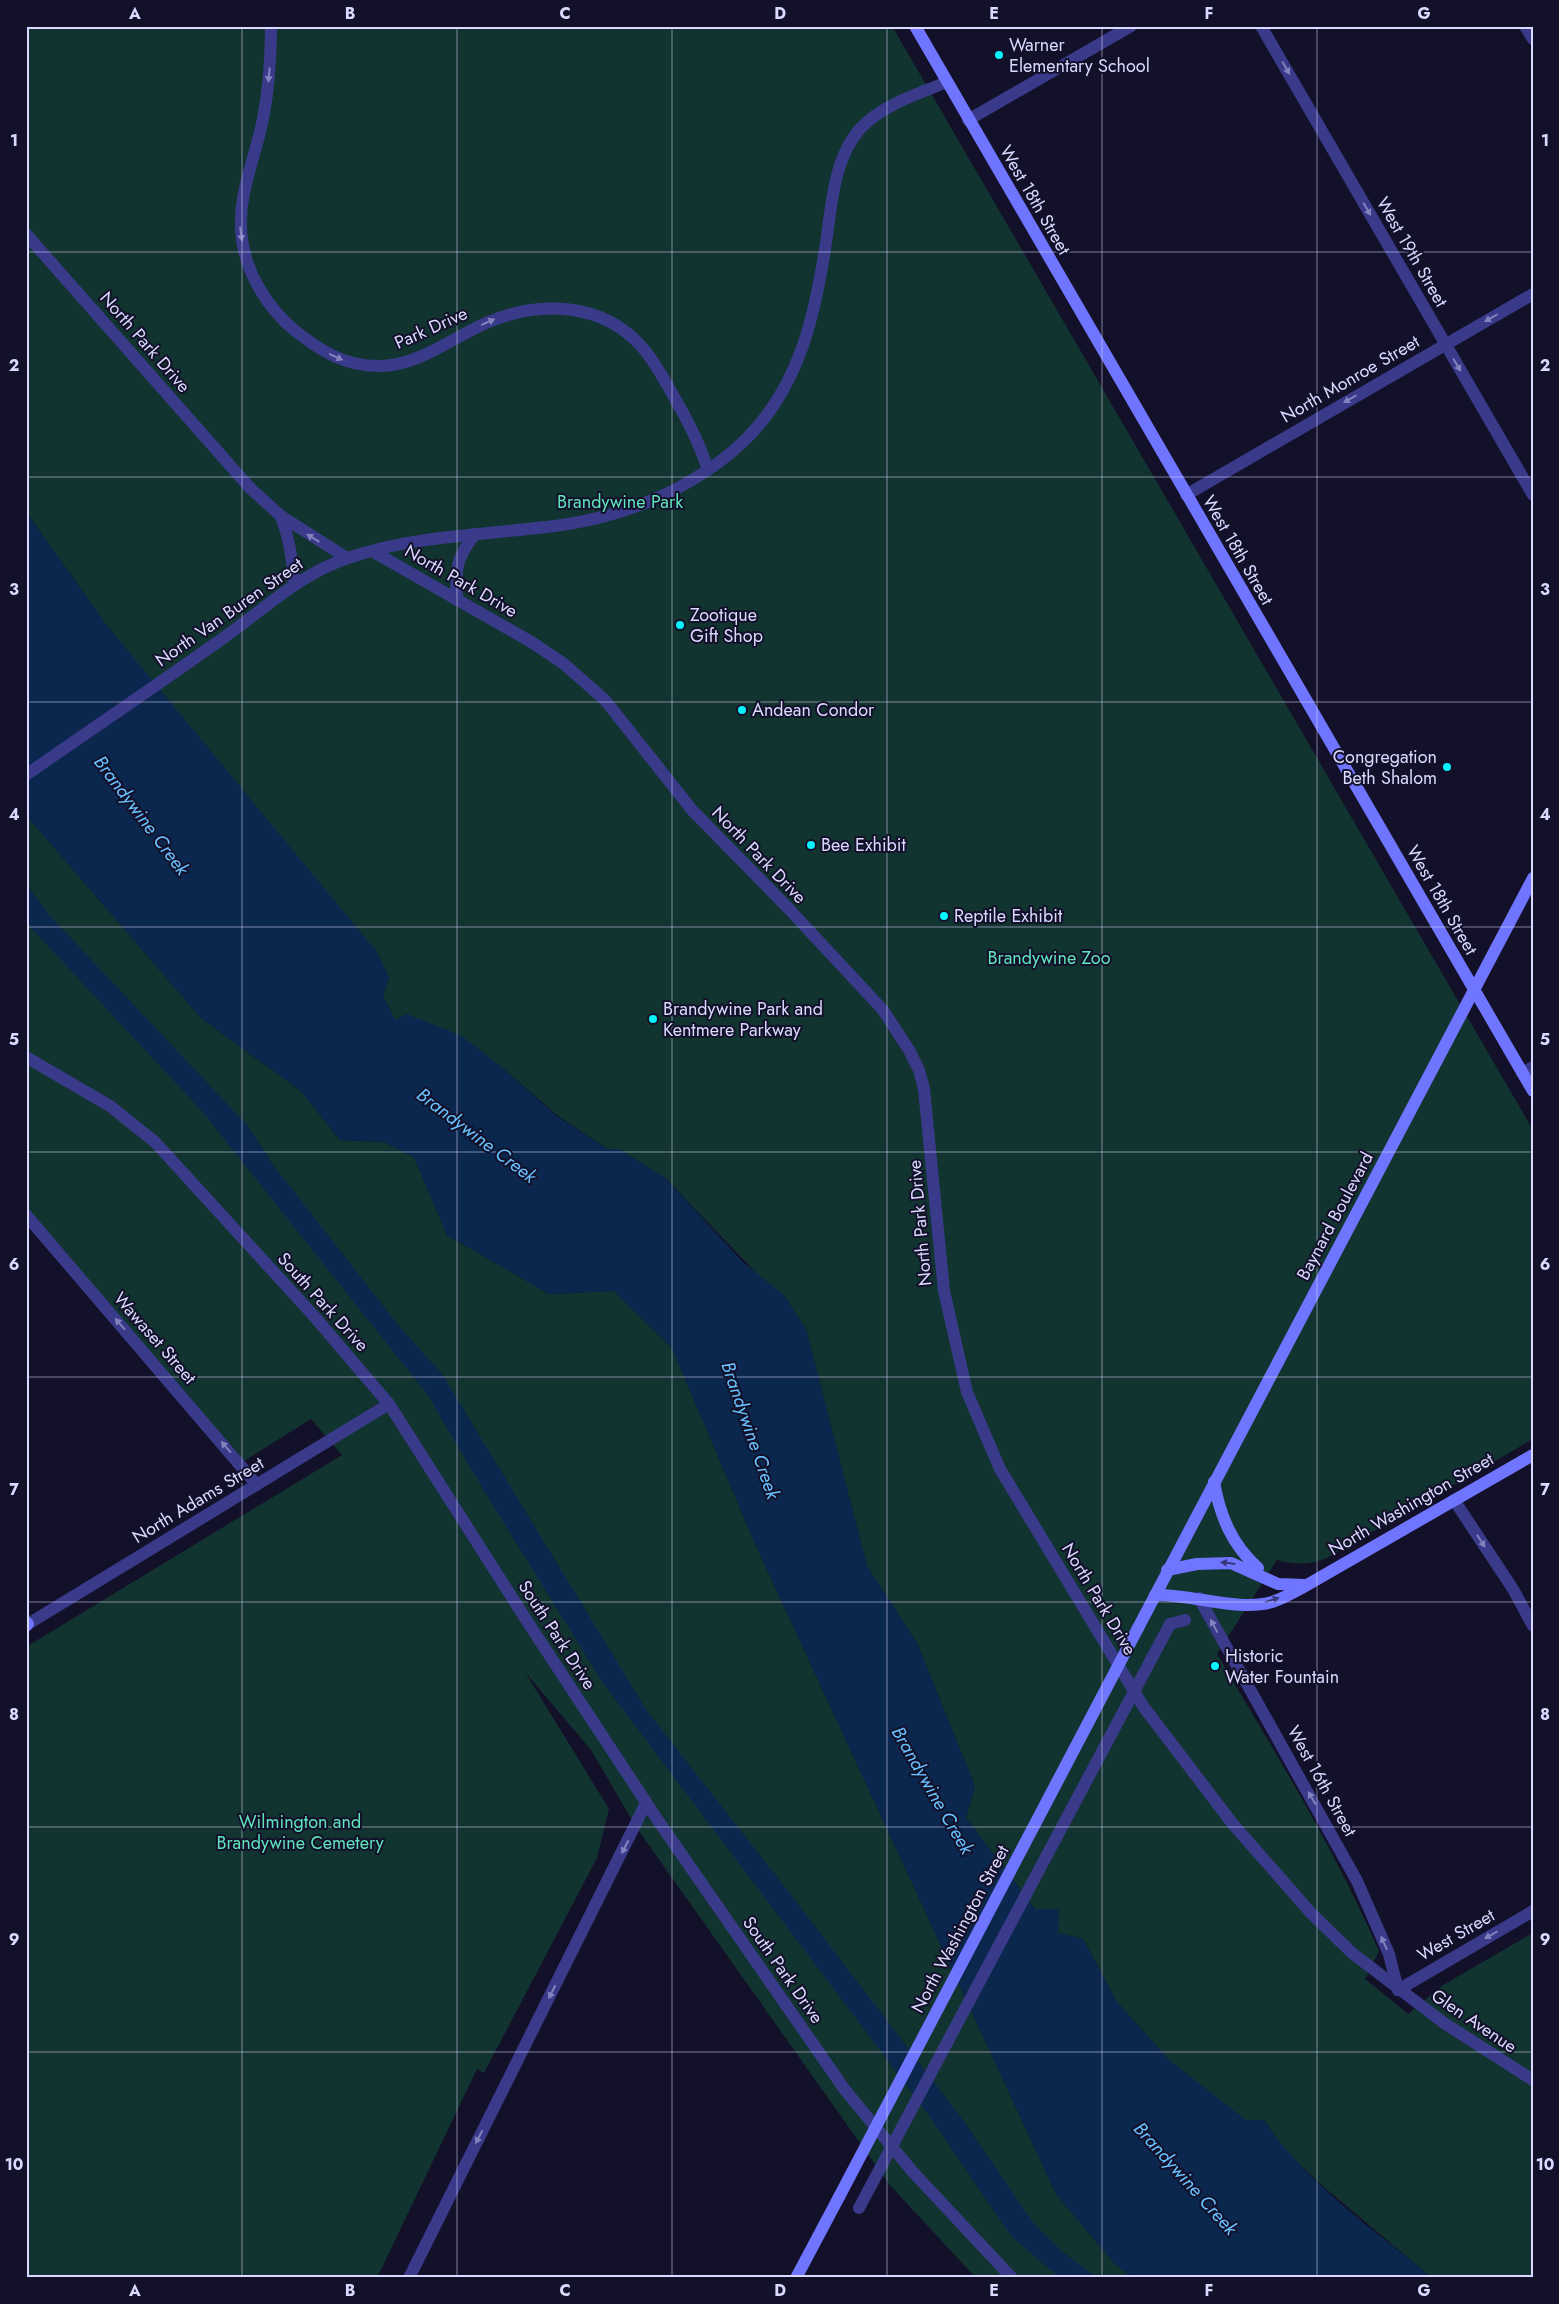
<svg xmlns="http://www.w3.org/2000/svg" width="1559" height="2304" font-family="Jost,sans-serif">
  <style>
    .green { fill: #123431 }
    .water { fill: #0b274e }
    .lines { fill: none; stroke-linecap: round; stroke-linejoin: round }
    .street { stroke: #393b8a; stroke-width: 12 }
    .secondary { stroke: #7075ff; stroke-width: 12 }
    .street-bridge { stroke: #393b8a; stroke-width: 12 }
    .secondary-bridge { stroke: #7075ff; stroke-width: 12 }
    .oneway { fill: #8282bf }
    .oneway2 { fill: #38387f }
    .grid { fill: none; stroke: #dbd9ff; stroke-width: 1; stroke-opacity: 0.55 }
    .poi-dot { fill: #05f5ff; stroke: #13102a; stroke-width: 2 }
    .labels { text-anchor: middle; stroke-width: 4; stroke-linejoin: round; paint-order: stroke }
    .poi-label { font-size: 18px; fill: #dbd9ff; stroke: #13102a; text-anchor: start }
    .street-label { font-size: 18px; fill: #dbd9ff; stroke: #13102a }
    .park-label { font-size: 18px; fill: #5fe4bb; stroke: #13102a }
    .water-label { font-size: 19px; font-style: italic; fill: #67c2ff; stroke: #13102a }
    .neatline { fill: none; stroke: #dbd9ff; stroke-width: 2 }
    .grid-label { font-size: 16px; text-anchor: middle; font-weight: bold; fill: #dbd9ff }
  </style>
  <rect width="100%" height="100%" fill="#13102a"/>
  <g class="green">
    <path d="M 26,26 L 892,26 L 1533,1130 L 1533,1439 L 1327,1558 C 1309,1565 1296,1565 1277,1560 L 1217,1654 C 1274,1751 1334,1847 1379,1951 L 1365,1979 L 1408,2014 L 1443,1985 L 1533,1933 L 1533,2278 L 1432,2278 L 1319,2183 L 1282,2147 L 1264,2120 L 1246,2121 L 1169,2060 L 1117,2002 L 1083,1939 L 1058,1933 L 1035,1909 L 966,1818 L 975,1786 L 917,1643 L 867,1566 L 806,1329 L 759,1276 L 665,1178 L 619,1149 L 607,1149 L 558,1116 L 499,1065 L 395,1020 L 383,996 L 389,977 L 105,623 L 26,512 Z"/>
    <path d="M 26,815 L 201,1018 L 301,1091 L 340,1140 L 384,1142 L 414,1157 L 447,1235 L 549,1294 L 614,1291 L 672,1348 L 757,1548 L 1056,2194 L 1115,2264 L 1133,2278 L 976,2278 L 889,2184 L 636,1827 L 591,1750 L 525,1672 L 609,1809 L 597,1858 L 484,2073 L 477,2069 L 377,2278 L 26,2278 L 26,1647 L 342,1455 L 311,1419 L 241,1463 L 26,1215 Z"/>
  </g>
  <g class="water">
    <path d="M 26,512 L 105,623 L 377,952 L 389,977 L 383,996 L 395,1020 L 407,1014 L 462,1036 L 499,1065 L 558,1117 L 607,1149 L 619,1149 L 665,1178 L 744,1263 L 784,1295 L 806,1329 L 867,1566 L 917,1643 L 975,1786 L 966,1818 L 1035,1909 L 1059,1909 L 1058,1933 L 1083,1939 L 1117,2002 L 1169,2060 L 1246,2120 L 1264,2120 C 1306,2184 1374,2229 1432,2278 L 1133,2278 L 1115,2264 L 1056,2194 L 757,1548 L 672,1348 L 614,1291 L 549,1294 L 447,1235 L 414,1157 L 384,1142 L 340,1140 L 301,1091 L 201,1018 L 26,815 Z"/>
    <path d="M 26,884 L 50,916 L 247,1125 L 274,1166 L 399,1326 L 442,1374 L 647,1711 L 788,1891 L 963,2120 L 1035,2225 L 1064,2253 L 1098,2278 L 1060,2278 L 1011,2236 L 928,2114 L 603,1683 L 492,1504 L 427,1394 L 201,1110 L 32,929 L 26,920 Z"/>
  </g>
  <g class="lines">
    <g class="street">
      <path d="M 271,26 C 271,57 269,88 263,119 C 255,159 236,198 242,239 C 246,273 268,308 293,329 C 320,351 346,367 381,366 C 419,365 452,338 486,323 C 539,300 602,302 642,347 C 655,362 665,381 674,397 C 688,421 700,444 708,470"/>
      <path d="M 1261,26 L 1533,495"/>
      <path d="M 1525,26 L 1533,39"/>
      <path d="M 968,120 L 1131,26"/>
      <path d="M 26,234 L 250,488 L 281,516 L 347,558"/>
      <path d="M 1186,495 L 1533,294"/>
      <path d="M 281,516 C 290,540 293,560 294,585"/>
      <path d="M 372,551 L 533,643 L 564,664 L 605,700 L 692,810 L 789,909 L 883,1010 L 909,1050 L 919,1070 L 924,1089 L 944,1291 L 967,1392 L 1000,1469 L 1143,1706 L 1232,1823 L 1311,1913 L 1352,1953 L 1444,2023 L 1533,2080"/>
      <path d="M 457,600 C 455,570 456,558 475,534"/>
      <path d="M 26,775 C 92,729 157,685 222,639 C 263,610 300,574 348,558 C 412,536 480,535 546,527 C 619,519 690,492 744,441 C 801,386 816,311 827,236 C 832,200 835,158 859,130 C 881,105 918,94 947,82"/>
      <path d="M 26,1057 L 110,1106 L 155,1142 L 313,1315 L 389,1404 L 525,1618 L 657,1819 L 845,2090 L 912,2171 L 1012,2278"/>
      <path d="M 1522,1073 L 1533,1067"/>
      <path d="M 26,1215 L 257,1485"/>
      <path d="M 1454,1500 L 1513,1589 L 1533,1626"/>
      <path d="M 1199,1598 L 1357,1881 L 1389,1954 L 1398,1990"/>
      <path d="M 28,1624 L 389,1404"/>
      <path d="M 1170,1624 L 1185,1620"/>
      <path d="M 1398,1990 L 1533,1911"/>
      <path d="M 409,2278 L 646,1803"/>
    </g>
    <g class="secondary">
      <path d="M 915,26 L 1533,1091"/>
      <path d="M 1214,1482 C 1220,1516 1232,1545 1258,1568"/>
      <path d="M 1167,1570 L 1197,1564 L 1231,1563 L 1278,1584 L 1305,1585"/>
      <path d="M 1155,1595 C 1192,1594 1239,1612 1272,1602 C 1284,1598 1296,1591 1307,1585 L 1533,1455"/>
      <path d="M 26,1622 L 28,1624 L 26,1626"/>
      <path d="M 1138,1628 L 1533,878"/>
      <path d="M 796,2278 L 839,2197"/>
    </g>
    <path class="street-bridge" d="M 859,2208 L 1170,1624"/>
    <path class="secondary-bridge" d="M 839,2197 L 1138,1628"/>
  </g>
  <defs><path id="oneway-solid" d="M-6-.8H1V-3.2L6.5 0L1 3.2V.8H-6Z" transform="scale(1.25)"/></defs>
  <g class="oneway">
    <use href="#oneway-solid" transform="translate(1286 68) rotate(60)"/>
    <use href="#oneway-solid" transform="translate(269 75) rotate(95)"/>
    <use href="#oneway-solid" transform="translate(1367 209) rotate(60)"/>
    <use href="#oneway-solid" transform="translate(241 234) rotate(83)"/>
    <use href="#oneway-solid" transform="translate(1491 318) rotate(150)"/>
    <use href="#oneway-solid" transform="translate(488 322) rotate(-24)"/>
    <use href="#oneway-solid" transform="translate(336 357) rotate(24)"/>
    <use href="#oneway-solid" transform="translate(1457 365) rotate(60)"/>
    <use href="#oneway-solid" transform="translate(1350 399) rotate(150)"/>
    <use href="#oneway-solid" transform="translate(313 538) rotate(-149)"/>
    <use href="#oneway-solid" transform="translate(120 1324) rotate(-131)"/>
    <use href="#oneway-solid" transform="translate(226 1447) rotate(-131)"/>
    <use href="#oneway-solid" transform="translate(1481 1541) rotate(57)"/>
    <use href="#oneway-solid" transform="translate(1214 1626) rotate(-118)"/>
    <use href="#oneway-solid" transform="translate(1312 1798) rotate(-120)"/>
    <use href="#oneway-solid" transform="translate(625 1847) rotate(117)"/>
    <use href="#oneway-solid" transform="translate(1491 1935) rotate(150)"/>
    <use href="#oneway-solid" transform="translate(1384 1943) rotate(-114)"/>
    <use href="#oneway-solid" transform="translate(552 1992) rotate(117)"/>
    <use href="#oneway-solid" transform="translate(479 2137) rotate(117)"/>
  </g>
  <g class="oneway2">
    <use href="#oneway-solid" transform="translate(1228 1563) rotate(-173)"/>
    <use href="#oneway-solid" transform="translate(1272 1600) rotate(-17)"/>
  </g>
  <path class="grid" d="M 242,26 L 242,2278M 457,26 L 457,2278M 672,26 L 672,2278M 887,26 L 887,2278M 1102,26 L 1102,2278M 1317,26 L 1317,2278M 26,252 L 1533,252M 26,477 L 1533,477M 26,702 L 1533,702M 26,927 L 1533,927M 26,1152 L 1533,1152M 26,1377 L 1533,1377M 26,1602 L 1533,1602M 26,1827 L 1533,1827M 26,2052 L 1533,2052"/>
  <g class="poi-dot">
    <circle cx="999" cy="55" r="5"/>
    <circle cx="680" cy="625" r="5"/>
    <circle cx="742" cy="710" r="5"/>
    <circle cx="1447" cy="767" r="5"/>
    <circle cx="811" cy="845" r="5"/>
    <circle cx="944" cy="916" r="5"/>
    <circle cx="653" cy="1019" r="5"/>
    <circle cx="1215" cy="1666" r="5"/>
  </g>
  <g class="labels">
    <g class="poi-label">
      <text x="1009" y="51">Warner<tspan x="1009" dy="21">Elementary School</tspan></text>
      <text x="690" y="621">Zootique<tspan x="690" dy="21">Gift Shop</tspan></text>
      <text x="752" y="716">Andean Condor</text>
      <text x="1437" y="763" text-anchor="end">Congregation<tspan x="1437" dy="21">Beth Shalom</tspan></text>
      <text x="821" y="851">Bee Exhibit</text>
      <text x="954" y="922">Reptile Exhibit</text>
      <text x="663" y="1015">Brandywine Park and<tspan x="663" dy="21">Kentmere Parkway</tspan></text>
      <text x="1225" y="1662">Historic<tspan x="1225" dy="21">Water Fountain</tspan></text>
    </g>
    <g class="street-label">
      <text transform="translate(1035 200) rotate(60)" y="6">West 18th Street</text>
      <text transform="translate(1412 252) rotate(60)" y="6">West 19th Street</text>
      <text transform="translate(431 328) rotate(-24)" y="6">Park Drive</text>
      <text transform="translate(145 342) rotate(49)" y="6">North Park Drive</text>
      <text transform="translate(1350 379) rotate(-30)" y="6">North Monroe Street</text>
      <text transform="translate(1238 550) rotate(60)" y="6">West 18th Street</text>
      <text transform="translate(461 581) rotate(30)" y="6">North Park Drive</text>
      <text transform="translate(229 612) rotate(-35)" y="6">North Van Buren Street</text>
      <text transform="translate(759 855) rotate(46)" y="6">North Park Drive</text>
      <text transform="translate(1442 900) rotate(60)" y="6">West 18th Street</text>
      <text transform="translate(1335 1216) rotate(-62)" y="6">Baynard Boulevard</text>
      <text transform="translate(920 1223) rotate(-95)" y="6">North Park Drive</text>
      <text transform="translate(323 1302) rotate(48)" y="6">South Park Drive</text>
      <text transform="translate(155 1338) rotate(49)" y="6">Wawaset Street</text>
      <text transform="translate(198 1500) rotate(-31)" y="6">North Adams Street</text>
      <text transform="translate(1411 1504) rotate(-30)" y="6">North Washington Street</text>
      <text transform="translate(1099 1599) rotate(59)" y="6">North Park Drive</text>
      <text transform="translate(557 1635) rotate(57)" y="6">South Park Drive</text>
      <text transform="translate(1322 1781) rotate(61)" y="6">West 16th Street</text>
      <text transform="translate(960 1929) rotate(-62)" y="6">North Washington Street</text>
      <text transform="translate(1456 1935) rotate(-30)" y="6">West Street</text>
      <text transform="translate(783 1970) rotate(55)" y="6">South Park Drive</text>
      <text transform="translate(1474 2021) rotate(34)" y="6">Glen Avenue</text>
    </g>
    <g class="park-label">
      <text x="620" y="508">Brandywine Park</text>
      <text x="1049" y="964">Brandywine Zoo</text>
      <text x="300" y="1828">Wilmington and<tspan x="300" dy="21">Brandywine Cemetery</tspan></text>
    </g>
    <g class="water-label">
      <text transform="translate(142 815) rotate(53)" y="7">Brandywine Creek</text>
      <text transform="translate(477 1135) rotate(37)" y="7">Brandywine Creek</text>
      <text transform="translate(751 1430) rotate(71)" y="7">Brandywine Creek</text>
      <text transform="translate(933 1790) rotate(60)" y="7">Brandywine Creek</text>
      <text transform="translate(1186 2178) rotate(48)" y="7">Brandywine Creek</text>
    </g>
  </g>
  <rect width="1559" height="2304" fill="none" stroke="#13102a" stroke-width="55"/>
  <rect x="28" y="28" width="1504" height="2248" class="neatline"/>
  <g class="grid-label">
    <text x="135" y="19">A</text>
    <text x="350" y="19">B</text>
    <text x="565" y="19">C</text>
    <text x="780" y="19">D</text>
    <text x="994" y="19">E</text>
    <text x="1209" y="19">F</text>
    <text x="1424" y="19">G</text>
    <text x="14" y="146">1</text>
    <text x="1545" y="146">1</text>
    <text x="14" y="371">2</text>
    <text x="1545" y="371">2</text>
    <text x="14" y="595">3</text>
    <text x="1545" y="595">3</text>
    <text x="14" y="820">4</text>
    <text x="1545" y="820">4</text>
    <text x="14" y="1045">5</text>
    <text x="1545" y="1045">5</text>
    <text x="14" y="1270">6</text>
    <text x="1545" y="1270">6</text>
    <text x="14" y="1495">7</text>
    <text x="1545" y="1495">7</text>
    <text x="14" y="1720">8</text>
    <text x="1545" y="1720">8</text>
    <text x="14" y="1945">9</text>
    <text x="1545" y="1945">9</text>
    <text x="14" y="2170">10</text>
    <text x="1545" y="2170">10</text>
    <text x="135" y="2296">A</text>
    <text x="350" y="2296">B</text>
    <text x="565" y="2296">C</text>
    <text x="780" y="2296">D</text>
    <text x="994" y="2296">E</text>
    <text x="1209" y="2296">F</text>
    <text x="1424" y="2296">G</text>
  </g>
</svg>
